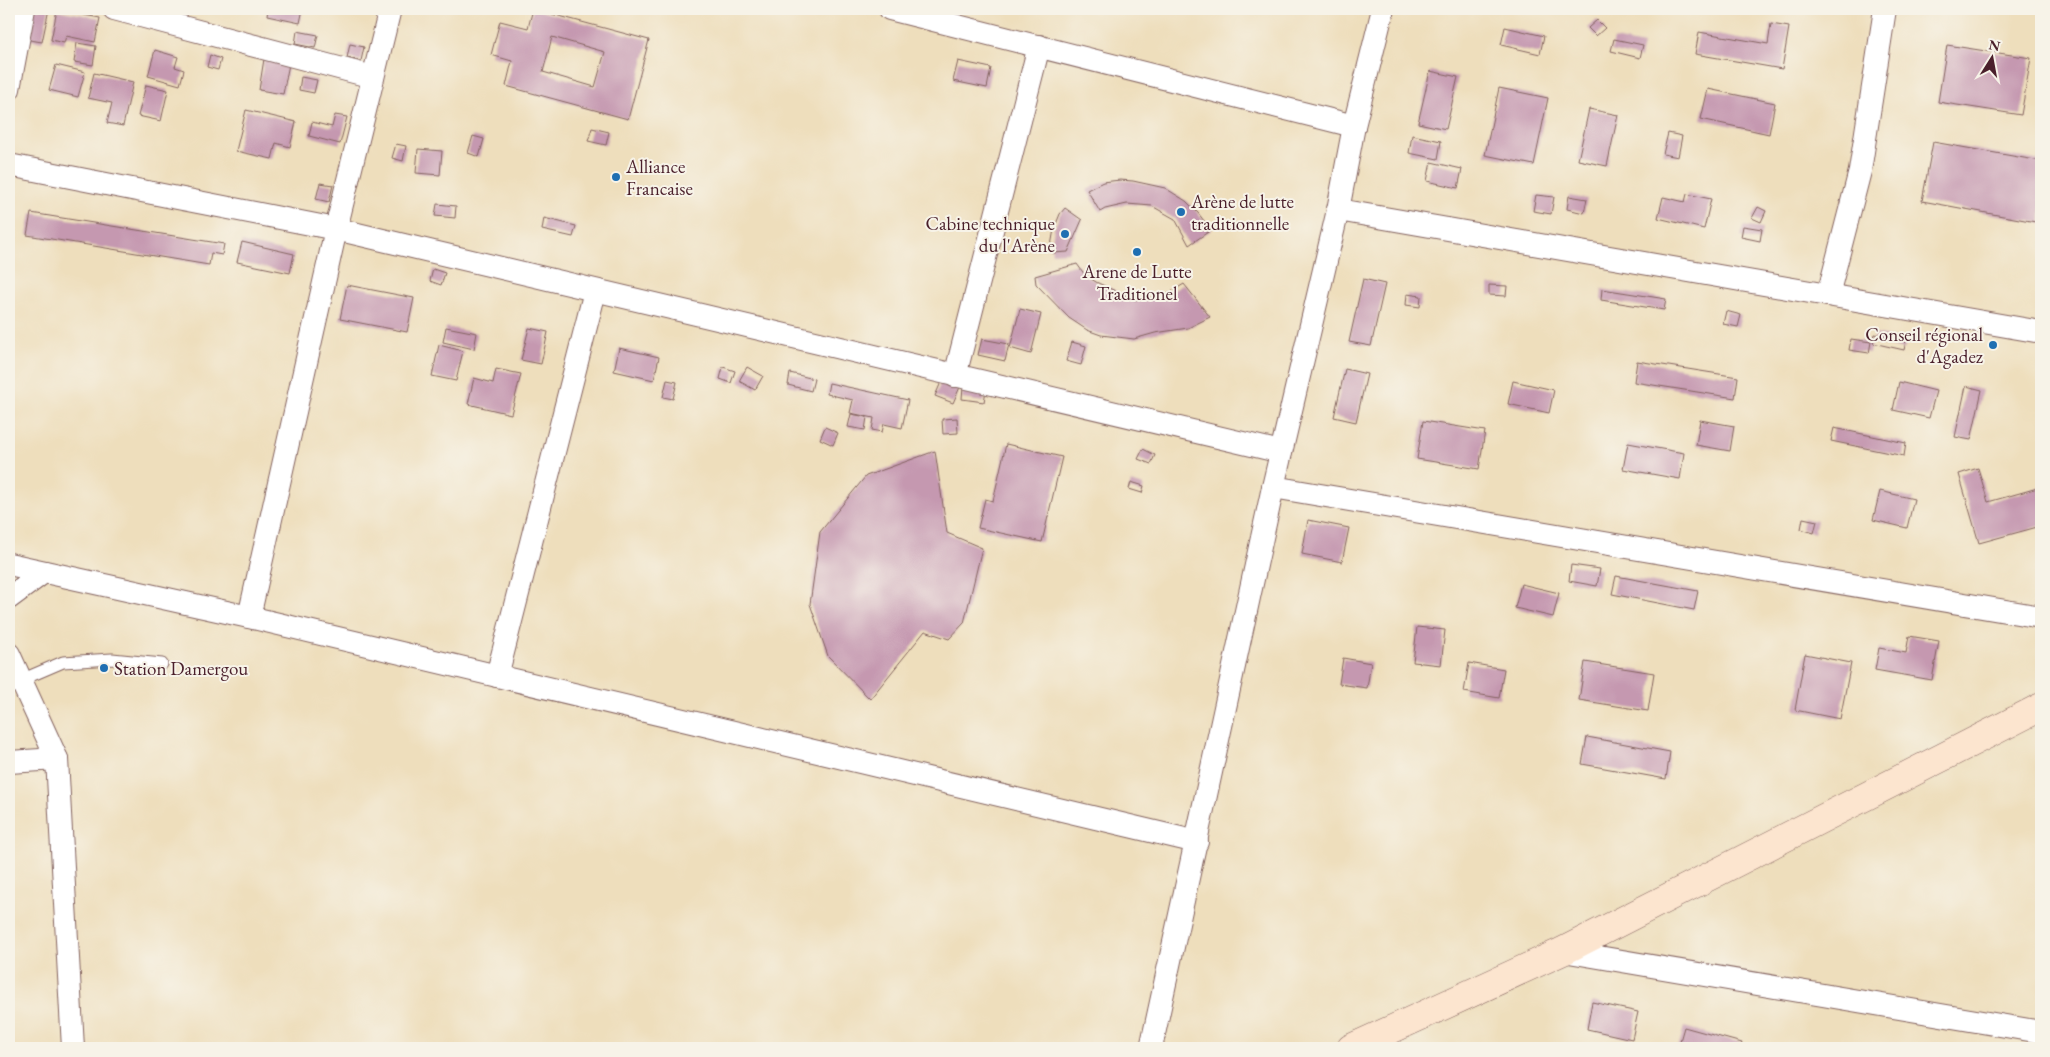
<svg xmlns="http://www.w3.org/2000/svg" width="2050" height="1057" font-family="'EB Garamond',serif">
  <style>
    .building { fill: #c598b0; fill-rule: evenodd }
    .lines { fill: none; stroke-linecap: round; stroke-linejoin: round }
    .service-casing { stroke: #83625e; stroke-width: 13 }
    .minor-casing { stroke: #83625e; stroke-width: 24 }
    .secondary-casing { stroke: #83625e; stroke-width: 29 }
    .service { stroke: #fff; stroke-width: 11 }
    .minor { stroke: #fff; stroke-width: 22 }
    .secondary { stroke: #fce5cf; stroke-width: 28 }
    .poi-dot { fill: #1f6fb2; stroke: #f7f3e8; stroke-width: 2 }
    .labels { text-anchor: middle; stroke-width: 4; stroke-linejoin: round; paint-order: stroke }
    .poi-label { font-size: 19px; fill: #4a1f2b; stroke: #f7f3e8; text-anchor: start }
  </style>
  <rect width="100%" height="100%" fill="#f7f3e8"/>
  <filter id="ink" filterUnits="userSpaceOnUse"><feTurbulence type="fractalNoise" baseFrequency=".02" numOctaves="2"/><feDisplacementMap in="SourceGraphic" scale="10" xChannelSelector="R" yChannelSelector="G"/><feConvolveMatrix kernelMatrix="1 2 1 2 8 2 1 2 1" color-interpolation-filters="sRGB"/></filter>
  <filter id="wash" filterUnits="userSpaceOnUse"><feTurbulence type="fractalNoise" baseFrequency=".0096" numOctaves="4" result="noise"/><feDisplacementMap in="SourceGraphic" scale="20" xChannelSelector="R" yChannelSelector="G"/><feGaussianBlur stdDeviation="1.12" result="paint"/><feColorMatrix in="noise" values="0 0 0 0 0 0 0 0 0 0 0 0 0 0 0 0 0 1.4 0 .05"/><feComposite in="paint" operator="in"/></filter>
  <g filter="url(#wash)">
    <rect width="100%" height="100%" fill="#eedebc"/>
    <g id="blocks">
      <g class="building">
        <path d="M 30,9 L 49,9 L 42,42 L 24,39 Z"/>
        <path d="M 268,9 L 303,9 L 300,23 L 267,16 Z"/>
        <path d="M 533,9 L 649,40 L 628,119 L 506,86 L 512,61 L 491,55 L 500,21 L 528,28 ZM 552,37 L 605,52 L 595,87 L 543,72 Z"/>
        <path d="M 1741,9 L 1754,9 L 1754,13 L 1741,11 Z"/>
        <path d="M 57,10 L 100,18 L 95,42 L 66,36 L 64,43 L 51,40 Z"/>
        <path d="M 1597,20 L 1605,28 L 1596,36 L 1588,28 Z"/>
        <path d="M 1771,24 L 1789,27 L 1782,69 L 1695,54 L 1699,32 L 1768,44 Z"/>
        <path d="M 1505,27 L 1544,36 L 1540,54 L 1501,45 Z"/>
        <path d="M 297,31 L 318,35 L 315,48 L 295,44 Z"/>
        <path d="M 1614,39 L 1643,45 L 1640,58 L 1611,51 Z"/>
        <path d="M 77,43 L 96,46 L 93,65 L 74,62 Z"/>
        <path d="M 350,44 L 364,47 L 361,61 L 347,58 Z"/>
        <path d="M 1947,45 L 2031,58 L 2021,115 L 1938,102 Z"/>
        <path d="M 155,50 L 178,57 L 175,67 L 184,70 L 180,85 L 148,76 Z"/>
        <path d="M 210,55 L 221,59 L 218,70 L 207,67 Z"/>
        <path d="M 264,59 L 289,64 L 283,94 L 259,90 Z"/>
        <path d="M 958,61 L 991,68 L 987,88 L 953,81 Z"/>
        <path d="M 56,65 L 85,72 L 78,97 L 49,90 Z"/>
        <path d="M 1430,71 L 1458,77 L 1446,129 L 1418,123 Z"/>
        <path d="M 94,73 L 133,82 L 123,126 L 107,123 L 112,103 L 88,98 Z"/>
        <path d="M 301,77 L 317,80 L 314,93 L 299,90 Z"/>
        <path d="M 146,85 L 168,90 L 161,121 L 138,116 Z"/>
        <path d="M 1499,88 L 1548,98 L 1534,165 L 1485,155 Z"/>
        <path d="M 1708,89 L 1775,103 L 1769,134 L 1701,119 Z"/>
        <path d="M 1589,109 L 1618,115 L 1607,166 L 1578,160 Z"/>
        <path d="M 246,110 L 296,122 L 290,147 L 276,143 L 272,159 L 236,151 Z"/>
        <path d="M 335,115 L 347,117 L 340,144 L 309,136 L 312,122 L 332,127 Z"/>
        <path d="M 592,128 L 609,132 L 606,145 L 588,141 Z"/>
        <path d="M 1668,133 L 1682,136 L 1678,157 L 1663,154 Z"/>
        <path d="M 1412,135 L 1441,141 L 1438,159 L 1409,153 Z"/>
        <path d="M 473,136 L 484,139 L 479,157 L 468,153 Z"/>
        <path d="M 1933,142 L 2041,161 L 2041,223 L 1922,201 Z"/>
        <path d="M 396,144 L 406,146 L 403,161 L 392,158 Z"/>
        <path d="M 418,149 L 442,151 L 440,175 L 416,173 Z"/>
        <path d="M 1431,162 L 1462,169 L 1458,188 L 1427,181 Z"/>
        <path d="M 1120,180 L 1133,181 L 1165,188 L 1186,201 L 1198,213 L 1211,230 L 1189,245 L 1175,219 L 1152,206 L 1127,204 L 1105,209 L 1100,212 L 1087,190 L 1103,182 Z"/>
        <path d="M 320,183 L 333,185 L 329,202 L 316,199 Z"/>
        <path d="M 1687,194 L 1711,199 L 1704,229 L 1658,218 L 1663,197 L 1685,202 Z"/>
        <path d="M 1536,195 L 1554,197 L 1551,214 L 1533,211 Z"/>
        <path d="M 1569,196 L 1587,199 L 1584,213 L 1567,209 Z"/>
        <path d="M 437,204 L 456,206 L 455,218 L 435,216 Z"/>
        <path d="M 1758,207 L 1766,211 L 1761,222 L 1752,218 Z"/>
        <path d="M 1065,208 L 1082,220 L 1068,252 L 1052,253 L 1051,246 L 1054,229 L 1060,214 Z"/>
        <path d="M 31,213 L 224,244 L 222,255 L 211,253 L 209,265 L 27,235 Z"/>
        <path d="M 544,218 L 576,226 L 573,237 L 542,230 Z"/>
        <path d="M 1743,226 L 1762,229 L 1760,241 L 1741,237 Z"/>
        <path d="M 242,242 L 294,254 L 290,273 L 237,262 Z"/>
        <path d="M 1077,264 L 1085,275 L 1096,282 L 1135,300 L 1166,295 L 1184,284 L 1210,317 L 1188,328 L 1155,333 L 1134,339 L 1101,335 L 1087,330 L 1069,318 L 1036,284 L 1035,276 Z"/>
        <path d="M 433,269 L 445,273 L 441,285 L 430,281 Z"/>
        <path d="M 1363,279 L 1385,284 L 1371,346 L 1349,342 Z"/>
        <path d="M 347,285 L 414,298 L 407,332 L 340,319 Z"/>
        <path d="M 1489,285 L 1507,286 L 1506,296 L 1489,295 Z"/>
        <path d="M 1602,289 L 1666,299 L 1664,310 L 1601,300 Z"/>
        <path d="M 1407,294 L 1421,296 L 1420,307 L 1406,305 Z"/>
        <path d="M 1020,309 L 1041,314 L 1031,354 L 1010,348 Z"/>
        <path d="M 1726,311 L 1741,315 L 1738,327 L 1723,324 Z"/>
        <path d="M 446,327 L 477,333 L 474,349 L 443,342 Z"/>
        <path d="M 529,328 L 548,332 L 541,364 L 521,360 Z"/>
        <path d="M 1875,334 L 1906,341 L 1904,350 L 1873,343 Z"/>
        <path d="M 982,339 L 1009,344 L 1005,361 L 978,355 Z"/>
        <path d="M 1851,339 L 1871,342 L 1869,353 L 1849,350 Z"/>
        <path d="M 1072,342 L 1086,346 L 1081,365 L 1066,361 Z"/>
        <path d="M 439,345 L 463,351 L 456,381 L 432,376 Z"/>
        <path d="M 619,348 L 659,357 L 654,380 L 614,371 Z"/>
        <path d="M 1637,361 L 1738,377 L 1735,398 L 1634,382 Z"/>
        <path d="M 723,367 L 735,371 L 731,383 L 720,379 Z"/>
        <path d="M 747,367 L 763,376 L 755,390 L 739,381 Z"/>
        <path d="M 496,369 L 521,374 L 511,414 L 468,404 L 474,378 L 493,383 Z"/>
        <path d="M 1345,369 L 1367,374 L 1356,422 L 1334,417 Z"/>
        <path d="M 790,373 L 814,379 L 811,391 L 788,385 Z"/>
        <path d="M 667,380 L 677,382 L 673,399 L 663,397 Z"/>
        <path d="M 942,380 L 960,387 L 953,403 L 935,396 Z"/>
        <path d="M 1513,381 L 1554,390 L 1549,413 L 1508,404 Z"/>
        <path d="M 1899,382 L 1936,391 L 1929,418 L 1893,410 Z"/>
        <path d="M 829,383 L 908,400 L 902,428 L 884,424 L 882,432 L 872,430 L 874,418 L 850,413 L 853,400 L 827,394 Z"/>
        <path d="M 963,386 L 986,390 L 984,402 L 962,399 Z"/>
        <path d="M 1966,386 L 1982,390 L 1971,440 L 1955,437 Z"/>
        <path d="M 851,414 L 867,417 L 865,430 L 848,427 Z"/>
        <path d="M 957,418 L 958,433 L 943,434 L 942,419 Z"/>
        <path d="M 1700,420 L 1734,426 L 1730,451 L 1696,445 Z"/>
        <path d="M 1423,421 L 1485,431 L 1479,469 L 1417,459 Z"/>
        <path d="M 825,427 L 838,433 L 833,445 L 820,439 Z"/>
        <path d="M 1834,428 L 1906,443 L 1904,456 L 1831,441 Z"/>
        <path d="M 1628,443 L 1684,453 L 1680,479 L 1623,469 Z"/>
        <path d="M 1006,444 L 1062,457 L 1042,542 L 978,528 L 985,499 L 993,501 Z"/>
        <path d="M 1143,449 L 1155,455 L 1151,464 L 1138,459 Z"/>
        <path d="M 935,451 L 947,533 L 982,548 L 964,623 L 949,639 L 925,631 L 870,699 L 828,656 L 810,604 L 820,532 L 866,476 Z"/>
        <path d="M 1978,468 L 1988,502 L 2041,487 L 2041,526 L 1979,543 L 1959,474 Z"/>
        <path d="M 1131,482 L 1144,486 L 1142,493 L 1129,489 Z"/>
        <path d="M 1880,491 L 1914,499 L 1907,528 L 1873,520 Z"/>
        <path d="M 1803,518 L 1817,521 L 1814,533 L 1801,529 Z"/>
        <path d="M 1308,520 L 1349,528 L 1342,562 L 1302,554 Z"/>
        <path d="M 1571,565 L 1600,569 L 1597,586 L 1569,581 Z"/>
        <path d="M 1616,576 L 1698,591 L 1694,610 L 1612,594 Z"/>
        <path d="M 1521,584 L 1559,593 L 1553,617 L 1515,608 Z"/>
        <path d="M 1417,627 L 1445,630 L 1441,665 L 1413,662 Z"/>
        <path d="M 1909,636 L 1939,641 L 1932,680 L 1875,670 L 1879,648 L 1906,653 Z"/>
        <path d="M 1805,654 L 1851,663 L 1840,719 L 1795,710 Z"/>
        <path d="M 1343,658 L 1371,663 L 1367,688 L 1339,684 Z"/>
        <path d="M 1585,662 L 1654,673 L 1648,711 L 1579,700 Z"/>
        <path d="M 1469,663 L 1504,669 L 1499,698 L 1464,692 Z"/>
        <path d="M 1587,737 L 1670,752 L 1666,779 L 1582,764 Z"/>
        <path d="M 1592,1002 L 1638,1012 L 1632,1039 L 1587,1029 Z"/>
        <path d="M 1684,1027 L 1742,1043 L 1740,1048 L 1678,1048 Z"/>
      </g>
    </g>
  </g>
  <g filter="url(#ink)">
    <use href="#blocks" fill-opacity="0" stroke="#83625e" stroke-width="1"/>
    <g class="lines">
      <defs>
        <path id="service" d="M 21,680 L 63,662 L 112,659 L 162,664"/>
        <g id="minor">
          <path d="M 114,9 L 373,77"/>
          <path d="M 890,9 L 1354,126"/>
          <path d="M 9,89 L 24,9"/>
          <path d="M 9,165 L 336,229 L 1281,452"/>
          <path d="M 1338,210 L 2041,332"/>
          <path d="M 1828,295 L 1860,171 L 1885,9"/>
          <path d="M 955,376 L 1039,46"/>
          <path d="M 1273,487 L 2041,617"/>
          <path d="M 9,564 L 249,617 L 1197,842"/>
          <path d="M 9,598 L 44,572"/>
          <path d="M 249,617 L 336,229 L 390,9"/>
          <path d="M 9,654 L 57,759 L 73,1048"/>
          <path d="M 497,676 L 595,291"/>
          <path d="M 9,762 L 57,759"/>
          <path d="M 1563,951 L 2041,1032"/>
          <path d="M 1151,1048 L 1273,487 L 1338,210 L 1354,126 L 1383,9"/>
        </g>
        <path id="secondary" d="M 1351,1048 L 1563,951 L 2041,707"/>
      </defs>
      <use href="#service" class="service-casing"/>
      <use href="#minor" class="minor-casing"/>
      <use href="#secondary" class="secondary-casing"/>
      <use href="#service" class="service"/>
      <use href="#minor" class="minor"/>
      <use href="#secondary" class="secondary"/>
    </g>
  </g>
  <g class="poi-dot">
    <circle cx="616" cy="177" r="5"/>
    <circle cx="1181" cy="212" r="5"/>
    <circle cx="1065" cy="234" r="5"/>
    <circle cx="1137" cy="252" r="5"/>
    <circle cx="1993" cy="345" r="5"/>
    <circle cx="104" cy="668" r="5"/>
  </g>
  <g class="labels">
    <g class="poi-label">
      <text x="626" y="173">Alliance<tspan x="626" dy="22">Francaise</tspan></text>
      <text x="1191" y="208">Arène de lutte<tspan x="1191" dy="22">traditionnelle</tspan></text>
      <text x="1055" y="230" text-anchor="end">Cabine technique<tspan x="1055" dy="22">du l'Arène</tspan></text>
      <text x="1137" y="278" text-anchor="middle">Arene de Lutte<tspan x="1137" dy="22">Traditionel</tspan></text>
      <text x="1983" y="341" text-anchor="end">Conseil régional<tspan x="1983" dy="22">d'Agadez</tspan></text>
      <text x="114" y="675">Station Damergou</text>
    </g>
  </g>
  <rect width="2050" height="1057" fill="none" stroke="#f7f3e8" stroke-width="30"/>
  <g transform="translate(1992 58) rotate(11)" stroke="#f7f3e8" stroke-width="4" paint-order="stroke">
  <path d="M0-4L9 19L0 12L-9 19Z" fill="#4a1f2b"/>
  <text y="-8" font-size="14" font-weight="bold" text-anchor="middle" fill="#4a1f2b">N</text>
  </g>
</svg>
